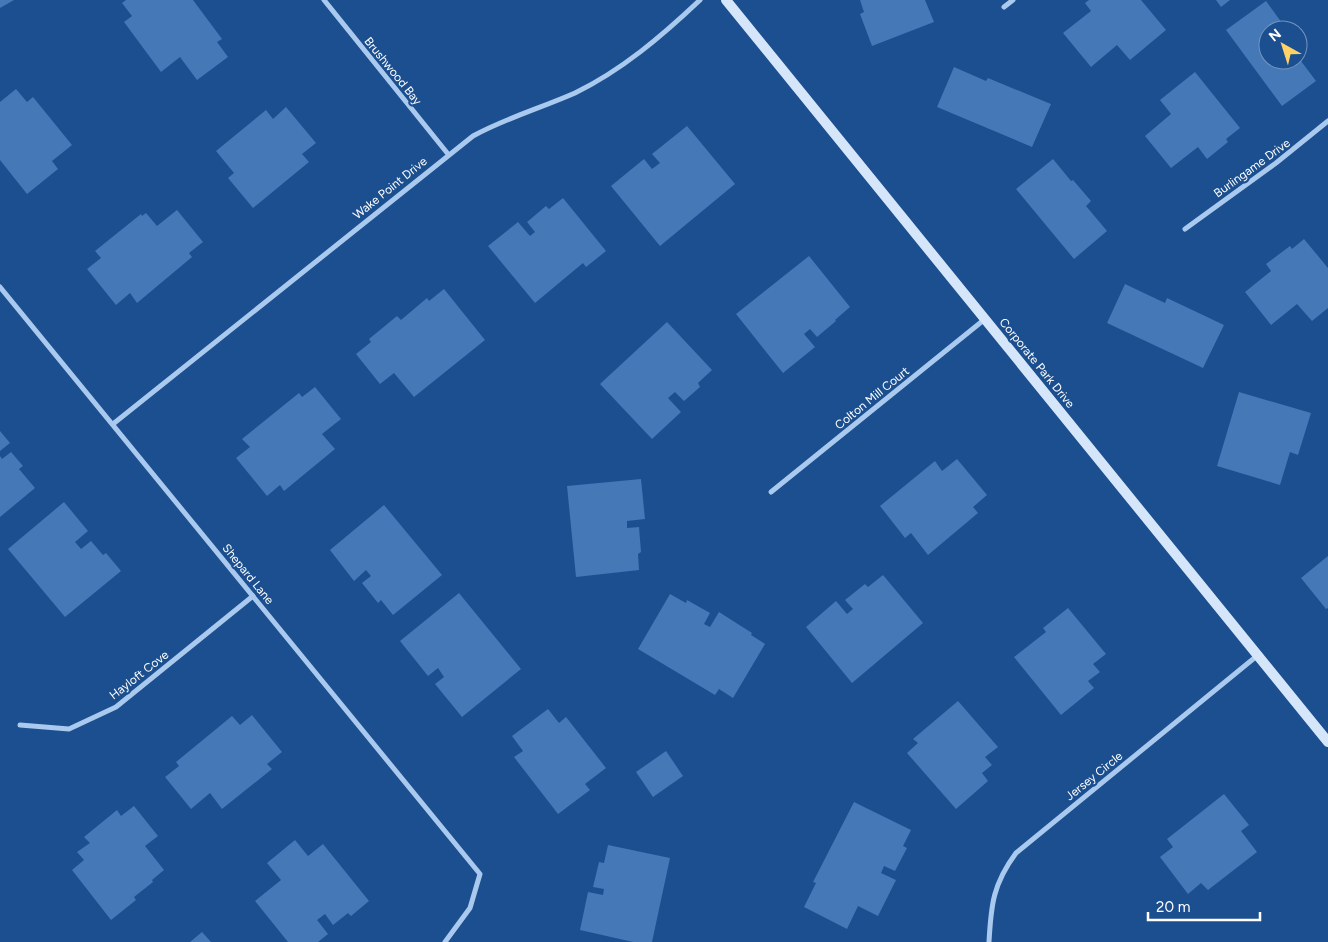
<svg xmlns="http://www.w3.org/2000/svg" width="1328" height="942" font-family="Figtree,sans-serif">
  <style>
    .building { fill: #4478b7 }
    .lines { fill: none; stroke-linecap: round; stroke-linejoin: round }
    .street { stroke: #a9c9ee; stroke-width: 5 }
    .secondary { stroke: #d6e6fa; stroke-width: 10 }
    .labels { text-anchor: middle; stroke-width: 4.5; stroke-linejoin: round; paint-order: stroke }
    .street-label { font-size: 12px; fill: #fff; stroke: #1b4f8f }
  </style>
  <rect width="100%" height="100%" fill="#1b4f8f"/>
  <g class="building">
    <path d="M 0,0 L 14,0 L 0,8 Z"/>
    <path d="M 126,0 L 193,0 L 222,39 L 217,42 L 228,57 L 197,80 L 180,57 L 161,72 L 124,22 L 132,16 L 122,3 Z"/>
    <path d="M 860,0 L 925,0 L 934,22 L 872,46 L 860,14 L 864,12 Z"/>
    <path d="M 1089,0 L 1141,0 L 1166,30 L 1130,60 L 1117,45 L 1091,67 L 1063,33 L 1091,11 L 1085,3 Z"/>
    <path d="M 1216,0 L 1230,0 L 1221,7 Z"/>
    <path d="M 1266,1 L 1287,30 L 1268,30 L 1268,60 L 1298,60 L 1298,57 L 1316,81 L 1282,106 L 1226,30 Z"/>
    <path d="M 954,67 L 986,81 L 988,78 L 1051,104 L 1032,147 L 937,107 Z"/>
    <path d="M 1195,72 L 1240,128 L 1226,139 L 1228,142 L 1207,159 L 1198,147 L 1171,168 L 1145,136 L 1171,114 L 1160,100 Z"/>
    <path d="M 16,89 L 27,102 L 33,97 L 72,145 L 52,161 L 58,169 L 27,194 L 0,160 L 0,102 Z"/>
    <path d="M 286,107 L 316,143 L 302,154 L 309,162 L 253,208 L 228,178 L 234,173 L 216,151 L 266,110 L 273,119 Z"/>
    <path d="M 687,126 L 735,184 L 660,246 L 611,186 L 644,159 L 652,169 L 660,163 L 652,154 Z"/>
    <path d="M 1053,159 L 1071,181 L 1073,180 L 1091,201 L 1086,206 L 1107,231 L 1074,259 L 1016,189 Z"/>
    <path d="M 563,198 L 606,251 L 586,267 L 583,263 L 535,303 L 488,246 L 518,222 L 530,236 L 535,232 L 527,222 L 546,206 L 549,209 Z"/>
    <path d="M 177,210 L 203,242 L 189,253 L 192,257 L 137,303 L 130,293 L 116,305 L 87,269 L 101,258 L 95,251 L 141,214 L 142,216 L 146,213 L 157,226 Z"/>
    <path d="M 1304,239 L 1328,268 L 1328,308 L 1312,321 L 1297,304 L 1271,325 L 1245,292 L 1271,271 L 1266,264 L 1290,246 L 1292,249 Z"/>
    <path d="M 809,256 L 850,307 L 835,320 L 836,321 L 817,337 L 810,329 L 804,334 L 815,347 L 783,373 L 736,314 Z"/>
    <path d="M 1125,284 L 1165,303 L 1167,298 L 1224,325 L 1203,368 L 1107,323 Z"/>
    <path d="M 444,289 L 485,340 L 414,397 L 394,373 L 380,384 L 356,354 L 371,342 L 369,339 L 397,316 L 401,320 L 427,298 L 429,301 Z"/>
    <path d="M 667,322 L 712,370 L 698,383 L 700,387 L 684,401 L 675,392 L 668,398 L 681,412 L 652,439 L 600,384 Z"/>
    <path d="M 315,387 L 341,419 L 322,434 L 335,449 L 284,491 L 280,485 L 267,496 L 236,458 L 250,447 L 242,439 L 299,393 L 302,397 Z"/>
    <path d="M 1239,392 L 1311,413 L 1298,455 L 1290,452 L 1280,485 L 1217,466 Z"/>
    <path d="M 0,431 L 10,443 L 0,451 Z"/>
    <path d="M 11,452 L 23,466 L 19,469 L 35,488 L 0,517 L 0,456 L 2,459 Z"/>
    <path d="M 957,459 L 987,495 L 973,507 L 978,513 L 928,555 L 911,533 L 905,538 L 880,506 L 935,461 L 942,471 Z"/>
    <path d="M 641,479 L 645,519 L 627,521 L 627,528 L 639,527 L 641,552 L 638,554 L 639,570 L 576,577 L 567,486 Z"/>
    <path d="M 64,502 L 88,531 L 75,542 L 81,549 L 91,541 L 103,555 L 106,553 L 121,571 L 65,617 L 8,549 Z"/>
    <path d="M 384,505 L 442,575 L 393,615 L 381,600 L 378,603 L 362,583 L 371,576 L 366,570 L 354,581 L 330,550 Z"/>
    <path d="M 1328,556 L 1328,608 L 1326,609 L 1301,578 Z"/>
    <path d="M 883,575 L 923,623 L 852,683 L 806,627 L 836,601 L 847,614 L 853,609 L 845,600 L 865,584 L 868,587 Z"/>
    <path d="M 459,593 L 521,669 L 462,717 L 435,684 L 444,677 L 438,668 L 428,676 L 400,641 Z"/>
    <path d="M 670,594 L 686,603 L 687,600 L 710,613 L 704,624 L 710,627 L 719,612 L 752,633 L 751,635 L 765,644 L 733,698 L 719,689 L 715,695 L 638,649 Z"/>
    <path d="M 1068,608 L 1106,654 L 1093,664 L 1100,672 L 1088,681 L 1094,688 L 1061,715 L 1014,657 L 1046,632 L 1043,628 Z"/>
    <path d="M 958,701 L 998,747 L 985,757 L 992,765 L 982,773 L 988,781 L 956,809 L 907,753 L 918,743 L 913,739 Z"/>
    <path d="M 548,709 L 559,723 L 566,717 L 606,768 L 585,784 L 590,790 L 558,814 L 514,757 L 523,751 L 512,736 Z"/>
    <path d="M 252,715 L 282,752 L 267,764 L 272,769 L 222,809 L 210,793 L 191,809 L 165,777 L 179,766 L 176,762 L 232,716 L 240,725 Z"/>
    <path d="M 666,751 L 683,776 L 653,797 L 636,772 Z"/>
    <path d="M 1224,794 L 1249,825 L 1241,831 L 1257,852 L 1208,890 L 1201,883 L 1188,894 L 1160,857 L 1173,847 L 1167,839 Z"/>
    <path d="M 854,802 L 911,830 L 903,846 L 907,848 L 895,871 L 884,866 L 881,873 L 896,880 L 878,916 L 858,906 L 847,929 L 804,907 L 816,883 L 813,882 Z"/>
    <path d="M 134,806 L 158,836 L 145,846 L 164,870 L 152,880 L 153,882 L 134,897 L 136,900 L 111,920 L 72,870 L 84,860 L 77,852 L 90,843 L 84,837 L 117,810 L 121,816 Z"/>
    <path d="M 295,840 L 308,856 L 323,844 L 369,901 L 351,916 L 348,913 L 333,925 L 325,914 L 317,920 L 328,934 L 318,942 L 288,942 L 255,901 L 281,880 L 267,863 Z"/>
    <path d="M 608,845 L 670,858 L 652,942 L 633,942 L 580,930 L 588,892 L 603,895 L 604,889 L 593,887 L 599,862 L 604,863 Z"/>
    <path d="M 202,932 L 211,942 L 190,942 Z"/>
  </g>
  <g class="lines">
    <g class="street">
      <path d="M 324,0 L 448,154"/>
      <path d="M 1004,7 L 1013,0"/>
      <path d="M 1185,229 L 1276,163 L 1328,121"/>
      <path d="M 0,287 L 480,874 L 470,908 L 445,942"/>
      <path d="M 113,424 L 473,136 C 506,118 541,108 575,93 C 622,70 662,36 700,0"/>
      <path d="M 771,492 L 985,319"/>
      <path d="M 20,725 L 69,729 L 116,707 L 253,596"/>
      <path d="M 989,942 C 991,905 993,884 1016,853 L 1258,655"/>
    </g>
    <path class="secondary" d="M 726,0 L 1328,742"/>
  </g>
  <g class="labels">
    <g class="street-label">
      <text transform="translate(393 71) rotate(51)" y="4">Brushwood Bay</text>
      <text transform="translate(1252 168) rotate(-36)" y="4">Burlingame Drive</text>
      <text transform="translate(390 188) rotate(-39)" y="4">Wake Point Drive</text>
      <text transform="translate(1037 363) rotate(51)" y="4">Corporate Park Drive</text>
      <text transform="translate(872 398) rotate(-39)" y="4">Colton Mill Court</text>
      <text transform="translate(248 574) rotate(51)" y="4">Shepard Lane</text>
      <text transform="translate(139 675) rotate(-38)" y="4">Hayloft Cove</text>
      <text transform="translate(1094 776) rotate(-39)" y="4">Jersey Circle</text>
    </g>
  </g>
  <g transform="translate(1283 45) rotate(321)"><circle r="24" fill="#1b4f8f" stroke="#7695bc"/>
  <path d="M0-4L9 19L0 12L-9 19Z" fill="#ffd166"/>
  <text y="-8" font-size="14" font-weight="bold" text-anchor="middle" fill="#ffffff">N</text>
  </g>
  <path d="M1148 912v8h112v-8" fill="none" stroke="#ffffff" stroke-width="2.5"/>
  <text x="1156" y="912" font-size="15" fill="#ffffff" stroke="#1b4f8f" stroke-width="4" paint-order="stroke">20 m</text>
</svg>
